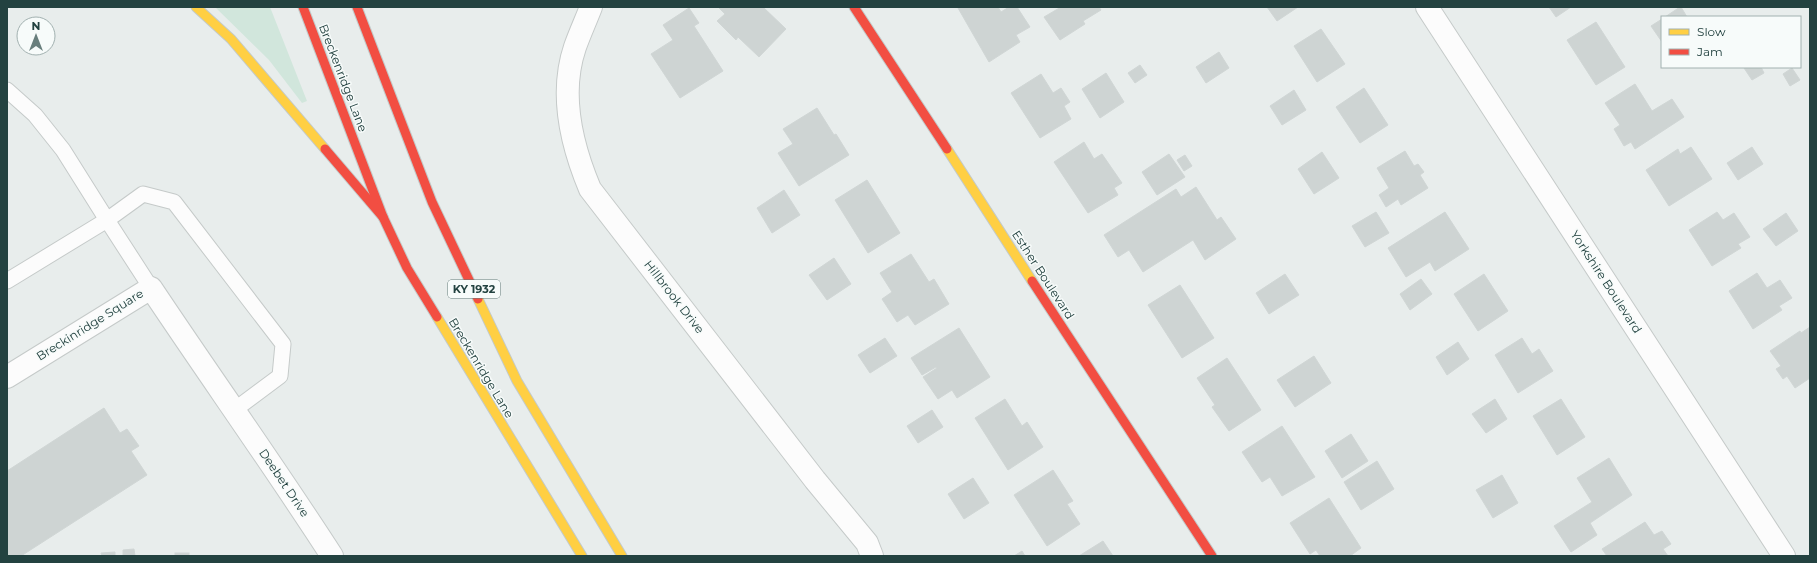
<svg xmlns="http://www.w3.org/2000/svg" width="1817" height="563" font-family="Montserrat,sans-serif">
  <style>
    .green { fill: #d1e6dc }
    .building { fill: #ced4d3; stroke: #d0d6d5 }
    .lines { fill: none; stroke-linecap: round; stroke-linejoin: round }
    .lane-casing { stroke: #c5cac9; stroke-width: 17 }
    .street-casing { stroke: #c5cac9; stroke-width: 24 }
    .slow-casing { stroke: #c3cac9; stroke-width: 11 }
    .jam-casing { stroke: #c3cac9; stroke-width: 11 }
    .lane { stroke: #fcfcfc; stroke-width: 15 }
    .street { stroke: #fcfcfc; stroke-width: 22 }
    .slow { stroke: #ffcf43; stroke-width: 9 }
    .jam { stroke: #f24e42; stroke-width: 9 }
    .labels { text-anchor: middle; stroke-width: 3; stroke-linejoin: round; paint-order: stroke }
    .shield { fill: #f7fbfa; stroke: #637a78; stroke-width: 1 }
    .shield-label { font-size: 11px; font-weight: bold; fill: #234240 }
    .street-label { font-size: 12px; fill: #234240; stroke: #f7fbfa }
  </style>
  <rect width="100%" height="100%" fill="#e8edec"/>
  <path class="green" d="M 215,7 L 270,7 L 307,101 L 302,103 L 269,60 Z"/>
  <g class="building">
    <path d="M 718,7 L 763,7 L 786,29 L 759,57 L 738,37 L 736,40 L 717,21 L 725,14 Z"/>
    <path d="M 960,7 L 998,7 L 1001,12 L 1009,7 L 1017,7 L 1030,27 L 1016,35 L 1020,42 L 989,62 L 958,8 Z"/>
    <path d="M 1061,7 L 1099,7 L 1101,10 L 1083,21 L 1085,24 L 1060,40 L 1044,17 Z"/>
    <path d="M 1267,7 L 1298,7 L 1277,21 Z"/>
    <path d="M 1549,7 L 1571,7 L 1556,17 Z"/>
    <path d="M 1681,7 L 1687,17 L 1665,17 L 1680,7 Z"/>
    <path d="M 689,8 L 699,23 L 694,26 L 723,71 L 680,98 L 651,54 L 673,40 L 663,25 Z"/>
    <path d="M 1662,19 L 1662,42 L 1651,26 Z"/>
    <path d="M 1596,22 L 1625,67 L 1596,85 L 1567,40 Z"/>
    <path d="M 1321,29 L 1345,64 L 1317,82 L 1294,46 Z"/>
    <path d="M 1219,52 L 1229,68 L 1206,83 L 1196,67 Z"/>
    <path d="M 1140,65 L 1147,75 L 1135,83 L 1128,73 Z"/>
    <path d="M 1761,67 L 1764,73 L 1752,80 L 1744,68 Z"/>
    <path d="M 1792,68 L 1800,80 L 1790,86 L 1783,74 Z"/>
    <path d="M 1106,73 L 1124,102 L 1100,118 L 1082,89 Z"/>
    <path d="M 1041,74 L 1053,93 L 1061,88 L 1070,102 L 1064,106 L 1071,119 L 1040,138 L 1011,93 Z"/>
    <path d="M 1635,84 L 1652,111 L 1672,99 L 1684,117 L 1635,149 L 1631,142 L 1624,146 L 1614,129 L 1620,125 L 1605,103 Z"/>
    <path d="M 1364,88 L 1388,125 L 1360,143 L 1336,107 Z"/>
    <path d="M 1294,90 L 1306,110 L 1282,125 L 1270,106 Z"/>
    <path d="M 817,108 L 834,135 L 836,134 L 849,155 L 799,186 L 778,153 L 793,144 L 783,129 Z"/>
    <path d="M 1084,142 L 1094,159 L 1102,154 L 1122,183 L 1114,188 L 1118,195 L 1088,213 L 1054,162 Z"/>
    <path d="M 1691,147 L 1712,179 L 1669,206 L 1646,170 L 1678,149 L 1680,154 Z"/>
    <path d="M 1752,147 L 1763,164 L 1738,180 L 1727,163 Z"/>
    <path d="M 1405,151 L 1414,166 L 1418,164 L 1424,172 L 1420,175 L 1428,188 L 1401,205 L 1398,199 L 1386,207 L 1379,195 L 1389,188 L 1377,168 Z"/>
    <path d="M 1322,152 L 1339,178 L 1314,194 L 1298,169 Z"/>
    <path d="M 1169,154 L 1185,177 L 1157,195 L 1142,172 Z"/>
    <path d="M 1185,155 L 1192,166 L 1184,171 L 1177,160 Z"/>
    <path d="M 867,180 L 900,233 L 868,253 L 835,200 Z"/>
    <path d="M 1196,187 L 1217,220 L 1221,217 L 1236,239 L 1205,260 L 1193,240 L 1143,272 L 1129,250 L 1118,257 L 1104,235 L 1176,189 L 1181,197 Z"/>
    <path d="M 784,190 L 800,215 L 772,233 L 757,208 Z"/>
    <path d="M 1376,212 L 1389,233 L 1365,247 L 1352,226 Z"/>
    <path d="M 1445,212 L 1469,249 L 1435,271 L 1430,262 L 1406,277 L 1388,248 Z"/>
    <path d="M 1717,212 L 1723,220 L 1734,213 L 1750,237 L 1738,244 L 1741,248 L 1712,266 L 1689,230 Z"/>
    <path d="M 1786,213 L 1798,231 L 1776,246 L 1763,229 Z"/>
    <path d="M 911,254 L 929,282 L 934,279 L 949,304 L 915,325 L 908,315 L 897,322 L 882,299 L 892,292 L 880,273 Z"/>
    <path d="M 834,258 L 851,284 L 827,300 L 809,275 Z"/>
    <path d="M 1757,273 L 1767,288 L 1780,280 L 1792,298 L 1779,306 L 1782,310 L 1753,329 L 1729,291 Z"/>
    <path d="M 1285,274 L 1299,295 L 1269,314 L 1256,293 Z"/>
    <path d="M 1484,274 L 1508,311 L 1478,331 L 1454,294 Z"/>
    <path d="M 1421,279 L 1432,294 L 1410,310 L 1400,294 Z"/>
    <path d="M 1180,285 L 1214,338 L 1182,358 L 1148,305 Z"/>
    <path d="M 1810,327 L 1810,378 L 1795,388 L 1787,376 L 1783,379 L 1776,369 L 1781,366 L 1770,351 L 1800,331 L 1801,333 Z"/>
    <path d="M 959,328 L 990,377 L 957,398 L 952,390 L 938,399 L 923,377 L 937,368 L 936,367 L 922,375 L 911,358 Z"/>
    <path d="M 885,338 L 897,356 L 870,373 L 858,355 Z"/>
    <path d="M 1522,338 L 1532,354 L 1539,349 L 1553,371 L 1518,393 L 1495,355 Z"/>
    <path d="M 1458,342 L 1469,359 L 1447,375 L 1436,357 Z"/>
    <path d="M 1314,356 L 1331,383 L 1295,407 L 1277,380 Z"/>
    <path d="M 1227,358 L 1261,410 L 1229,431 L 1212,407 L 1215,405 L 1197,378 Z"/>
    <path d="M 1005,399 L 1022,426 L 1027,422 L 1043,447 L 1008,470 L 975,418 Z"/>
    <path d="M 1495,399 L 1507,419 L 1486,433 L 1472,414 Z"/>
    <path d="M 1561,399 L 1585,437 L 1557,455 L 1533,416 Z"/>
    <path d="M 104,408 L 120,433 L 127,429 L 139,446 L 131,451 L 147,475 L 21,556 L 7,556 L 7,471 Z"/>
    <path d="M 932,410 L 943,427 L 918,443 L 907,426 Z"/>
    <path d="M 1282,426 L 1315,477 L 1282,496 L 1270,477 L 1262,482 L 1242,452 Z"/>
    <path d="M 1351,434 L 1368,461 L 1342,478 L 1325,451 Z"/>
    <path d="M 1609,458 L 1632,495 L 1590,523 L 1597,535 L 1571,552 L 1554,526 L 1592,502 L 1577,478 Z"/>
    <path d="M 1377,461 L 1394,489 L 1361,510 L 1344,482 Z"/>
    <path d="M 1053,470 L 1073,501 L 1067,504 L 1080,524 L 1047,546 L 1014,495 Z"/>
    <path d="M 1502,475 L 1518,503 L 1493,518 L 1476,490 Z"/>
    <path d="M 973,478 L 989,503 L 964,519 L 948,494 Z"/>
    <path d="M 1329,498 L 1361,548 L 1350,556 L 1320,556 L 1316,550 L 1310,554 L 1290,523 Z"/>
    <path d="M 1645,522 L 1654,535 L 1662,531 L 1671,544 L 1663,549 L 1668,556 L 1607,556 L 1602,549 Z"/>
    <path d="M 1103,541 L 1113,556 L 1079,556 Z"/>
    <path d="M 134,549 L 135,556 L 123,556 L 123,550 Z"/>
    <path d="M 1022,551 L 1025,556 L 1014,556 Z"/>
    <path d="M 115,552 L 115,556 L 102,556 L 101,553 Z"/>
    <rect x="175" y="553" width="14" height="3"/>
  </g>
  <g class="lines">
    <defs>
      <g id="lane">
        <path d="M 7,90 L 35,115 L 63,150 L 107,220 L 7,281"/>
        <path d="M 151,288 L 107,220 L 143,194 L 174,202 L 283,344 L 280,376 L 233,411"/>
      </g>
      <g id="street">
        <path d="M 591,7 C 586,20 580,33 575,47 C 559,94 571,144 590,189 L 815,480 L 867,543 L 872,556"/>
        <path d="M 1427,7 L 1784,556"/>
        <path d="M 7,377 L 151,288 C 211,378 274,466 332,556"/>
      </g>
      <g id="slow">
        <path d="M 196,7 L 231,39 L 325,149"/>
        <path d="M 947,149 L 1032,281"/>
        <path d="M 478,299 L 517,381 L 622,556"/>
        <path d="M 437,317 L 582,556"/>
      </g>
      <g id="jam">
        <path d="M 303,7 L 383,217 L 407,268 L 437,317"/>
        <path d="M 357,7 L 432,202 L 478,299"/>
        <path d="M 854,7 L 947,149"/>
        <path d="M 325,149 L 383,217"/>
        <path d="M 1032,281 L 1212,556"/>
      </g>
    </defs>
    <use href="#lane" class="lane-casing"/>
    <use href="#street" class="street-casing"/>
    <use href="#slow" class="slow-casing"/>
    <use href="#jam" class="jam-casing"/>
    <use href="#lane" class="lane"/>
    <use href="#street" class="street"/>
    <use href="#slow" class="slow"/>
    <use href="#jam" class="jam"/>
  </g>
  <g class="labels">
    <rect class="shield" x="448" y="280" width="52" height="18" rx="3"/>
    <g class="shield-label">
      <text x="474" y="293">KY 1932</text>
    </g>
    <g class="street-label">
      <text transform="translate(343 78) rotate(69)" y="4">Breckenridge Lane</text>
      <text transform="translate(1043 275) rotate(57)" y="4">Esther Boulevard</text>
      <text transform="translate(1606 282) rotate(57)" y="4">Yorkshire Boulevard</text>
      <text transform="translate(674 297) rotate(52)" y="4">Hillbrook Drive</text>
      <text transform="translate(90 325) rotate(-32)" y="4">Breckinridge Square</text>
      <text transform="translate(481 368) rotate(59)" y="4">Breckenridge Lane</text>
      <text transform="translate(284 483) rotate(56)" y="4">Deebet Drive</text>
    </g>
  </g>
  <rect width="1817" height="563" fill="none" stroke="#234240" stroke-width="16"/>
  <rect x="1661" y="16" width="140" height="52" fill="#f7fbfa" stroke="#a2b1b0"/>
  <rect x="1669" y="29" width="20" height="6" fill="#ffcf43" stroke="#a2b1b0"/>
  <text x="1697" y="36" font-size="12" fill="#234240">Slow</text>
  <rect x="1669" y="49" width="20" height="6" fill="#f24e42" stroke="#a2b1b0"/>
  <text x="1697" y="56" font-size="12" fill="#234240">Jam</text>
  <g transform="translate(36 36)"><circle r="19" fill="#f7fbfa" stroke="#a2b1b0"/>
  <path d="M0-3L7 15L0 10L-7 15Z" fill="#687e7c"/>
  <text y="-6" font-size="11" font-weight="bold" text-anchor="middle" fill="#234240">N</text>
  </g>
</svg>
